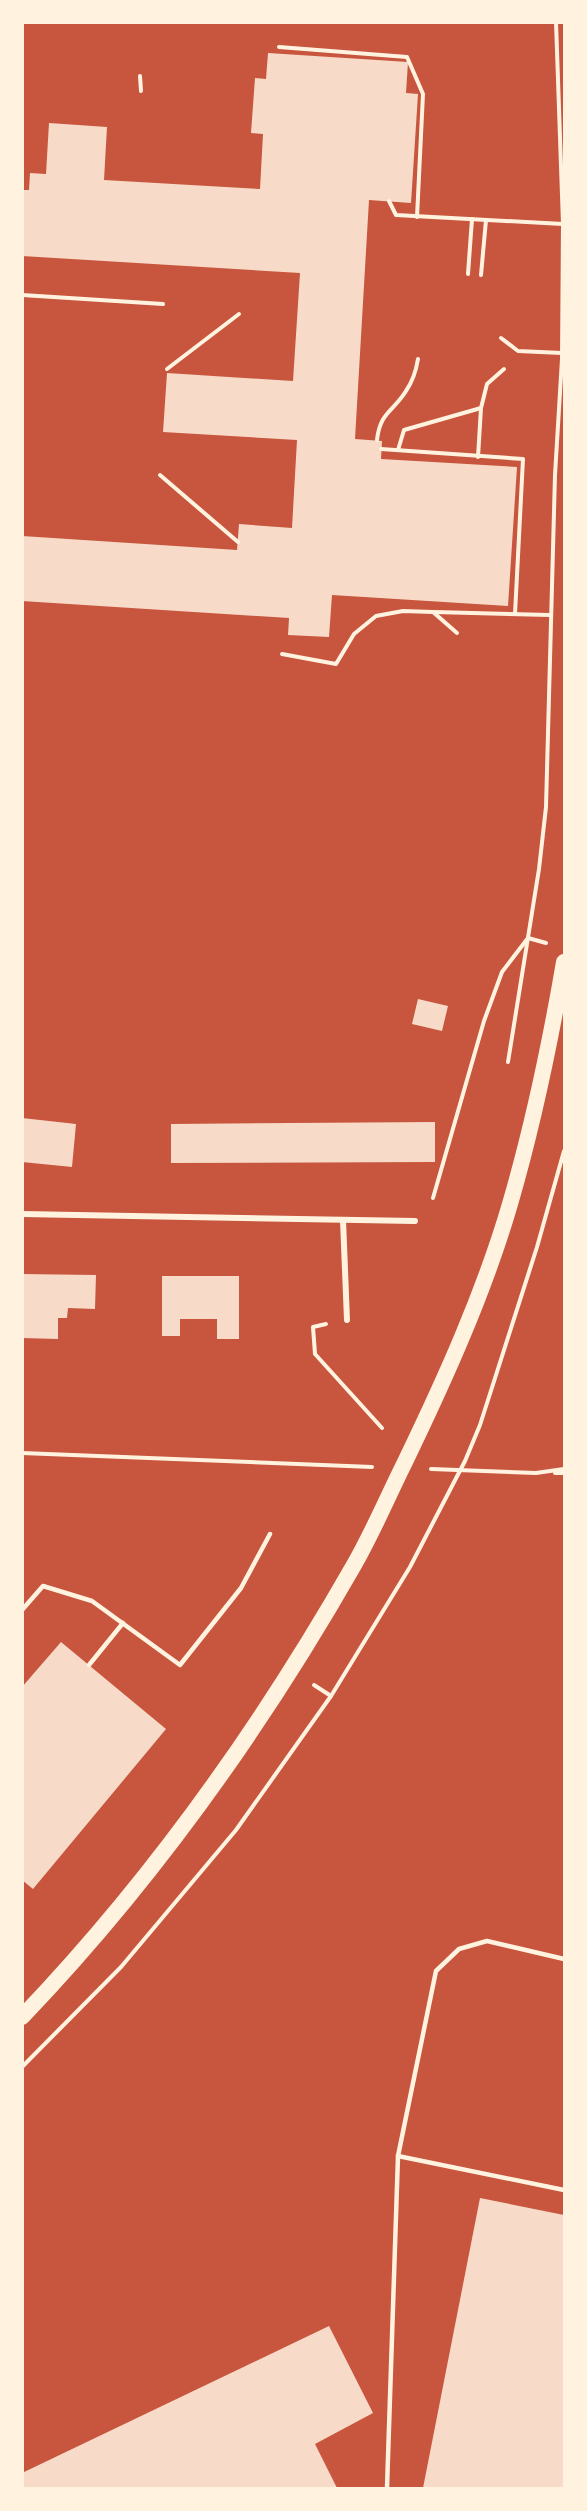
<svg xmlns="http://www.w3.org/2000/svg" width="587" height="2511" font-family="Manrope,sans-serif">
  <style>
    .building { fill: #f7dbc8 }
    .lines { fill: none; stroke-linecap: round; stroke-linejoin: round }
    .path { stroke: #fff3e0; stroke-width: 4 }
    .service { stroke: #fff3e0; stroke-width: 4.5 }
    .minor { stroke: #fff3e0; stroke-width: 6 }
    .trunk { stroke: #fff3e0; stroke-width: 16 }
  </style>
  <rect width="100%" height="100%" fill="#c8553d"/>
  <g class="building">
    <path d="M 268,53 L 408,62 L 406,93 L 418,94 L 411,203 L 369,200 L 355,439 L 382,441 L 381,459 L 517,467 L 508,606 L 332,595 L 329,637 L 288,635 L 289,618 L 22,601 L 22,536 L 237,550 L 239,524 L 292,528 L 297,440 L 163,432 L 167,373 L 293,381 L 300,273 L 22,256 L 22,190 L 29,190 L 30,173 L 46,174 L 49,123 L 107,127 L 104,180 L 260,189 L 263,134 L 251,133 L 255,78 L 266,79 Z"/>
    <path d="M 418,999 L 448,1006 L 442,1031 L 412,1024 Z"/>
    <path d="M 22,1118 L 76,1124 L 72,1167 L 22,1162 Z"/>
    <path d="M 435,1122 L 435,1162 L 171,1163 L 171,1124 Z"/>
    <path d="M 22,1274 L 96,1275 L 95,1309 L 68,1308 L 67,1318 L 58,1318 L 58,1339 L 22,1338 Z"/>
    <path d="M 162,1276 L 239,1276 L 239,1339 L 217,1339 L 217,1319 L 180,1319 L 180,1336 L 162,1336 Z"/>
    <path d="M 61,1642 L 166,1729 L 33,1889 L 22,1880 L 22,1687 Z"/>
    <path d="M 480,2198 L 564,2215 L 564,2488 L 423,2488 Z"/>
    <path d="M 329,2326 L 373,2413 L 315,2444 L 337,2488 L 22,2488 L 22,2473 Z"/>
  </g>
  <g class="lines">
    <g class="path">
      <path d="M 279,47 L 407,57 L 423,94 L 417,217"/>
      <path d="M 140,76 L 141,91"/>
      <path d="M 389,201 L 396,215 L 563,224"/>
      <path d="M 468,274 L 472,219"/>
      <path d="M 481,275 L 486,220"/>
      <path d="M 22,295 L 163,304"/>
      <path d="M 501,338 L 518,351 L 562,353"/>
      <path d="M 167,369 L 239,314"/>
      <path d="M 377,440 C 380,412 393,412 406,391 C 413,381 416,371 418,359"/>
      <path d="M 381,449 L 523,459 L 515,614"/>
      <path d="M 398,450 L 404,430 L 481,408 L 487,384 L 504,369"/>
      <path d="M 478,457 L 481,408"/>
      <path d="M 160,475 L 238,542"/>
      <path d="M 434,612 L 550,615"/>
      <path d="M 282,654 L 336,664 L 354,634 L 376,616 L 403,611 L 433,612 L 457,633"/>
      <path d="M 508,1062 L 539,869 L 546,807 L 555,475 L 562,359 L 563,224 L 556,22"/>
      <path d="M 433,1198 L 484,1021 L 502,972 L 528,938 L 546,943"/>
      <path d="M 326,1324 L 313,1327 L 315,1354 L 382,1428"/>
      <path d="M 22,1453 L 372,1467"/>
      <path d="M 431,1469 L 536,1473 L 564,1469"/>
      <path d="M 555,1473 L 564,1473"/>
      <path d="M 314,1685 L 331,1696"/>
      <path d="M 22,2067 L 121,1967 L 236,1830 L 331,1696 L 410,1567 L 465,1461 L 480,1425 L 537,1247 L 564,1151"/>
    </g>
    <g class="service">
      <path d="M 22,1610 L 43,1586 L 92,1601 L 180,1665 L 241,1588 L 270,1534"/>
      <path d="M 89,1665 L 123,1623"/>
      <path d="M 398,2156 L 564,2190"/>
      <path d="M 387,2488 L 398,2156 L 436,1971 L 459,1949 L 487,1941 L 564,1959"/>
    </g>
    <g class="minor">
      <path d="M 22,1214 L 415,1221"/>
      <path d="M 343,1220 L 347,1320"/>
    </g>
    <path class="trunk" d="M 22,2017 C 152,1881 261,1728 354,1565 C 373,1532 388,1496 405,1462 C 445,1379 484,1293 510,1204 C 533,1125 550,1044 564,962"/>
  </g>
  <rect width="587" height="2511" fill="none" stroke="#fff3e0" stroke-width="48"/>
</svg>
